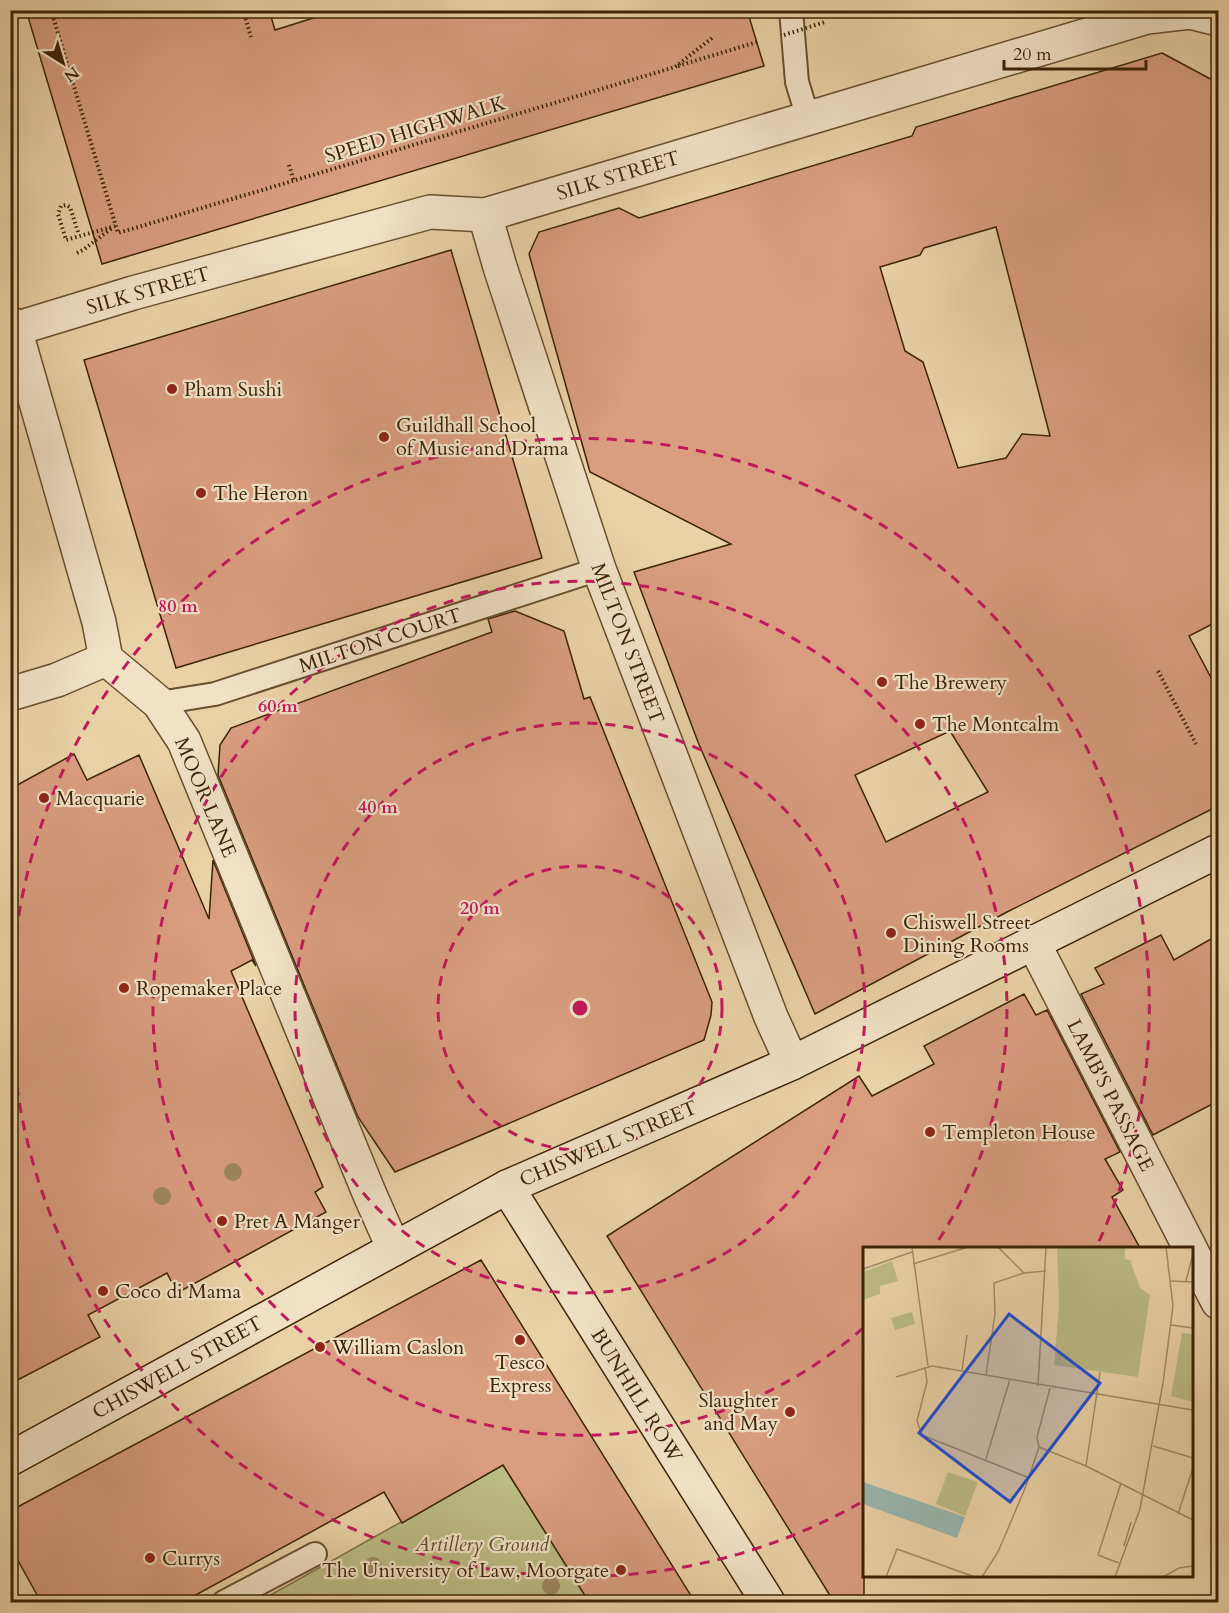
<svg xmlns="http://www.w3.org/2000/svg" width="1229" height="1613" font-family="Cardo,serif">
  <style>
    .green { fill: #bbbb84; stroke: #7c6f45; stroke-width: 1.5 }
    .building { fill: #d99d80; stroke: #3c2306; stroke-width: 1.5; fill-rule: evenodd }
    .lines { fill: none; stroke-linecap: round; stroke-linejoin: round }
    .service-casing { stroke: #684f2e; stroke-width: 26 }
    .minor-casing { stroke: #684f2e; stroke-width: 36 }
    .secondary-casing { stroke: #3c2306; stroke-width: 36 }
    .path { stroke: #3c2306; stroke-width: 4; stroke-dasharray: 1.5 3; stroke-linecap: butt }
    .service { stroke: #f1e2c6; stroke-width: 22 }
    .minor { stroke: #f1e2c6; stroke-width: 33 }
    .secondary { stroke: #f1e2c6; stroke-width: 33 }
    .path-bridge { stroke: #3c2306; stroke-width: 4; stroke-dasharray: 1.5 3; stroke-linecap: butt }
    .tree { fill: #9c8760 }
    .ring { fill: none; stroke: #c2185b; stroke-width: 3; stroke-dasharray: 10 8 }
    .poi-dot { fill: #8f2418; stroke: #f1e2c6; stroke-width: 2 }
    .labels { text-anchor: middle; stroke-width: 4.5; stroke-linejoin: round; paint-order: stroke }
    .street-label { font-size: 20px; fill: #3c2306; stroke: #f1e2c6 }
    .poi-label { font-size: 20px; fill: #3c2306; stroke: #f1e2c6; text-anchor: start }
    .park-label { font-size: 20px; font-style: italic; fill: #5c4926; stroke: #f1e2c6 }
    .inset-road { fill: none; stroke: #a48c67; stroke-width: 1.5 }
    .view { fill: #1d4ed8; fill-opacity: 0.15; stroke: #1d4ed8; stroke-width: 3 }
    .inset-edge { fill: none; stroke: #3c2306; stroke-width: 3 }
    .centre { fill: #c2185b; stroke: #f1e2c6; stroke-width: 3 }
    .ring-label { font-size: 18px; text-anchor: middle; font-weight: bold; fill: #c2185b; stroke: #f1e2c6; stroke-width: 4.5; stroke-linejoin: round; paint-order: stroke }
  </style>
  <rect width="100%" height="100%" fill="#ead2a7"/>
  <filter id="stains"><feTurbulence type="fractalNoise" baseFrequency=".00333" numOctaves="4"/><feColorMatrix values="0 0 0 0 .2 0 0 0 0 .09 0 0 0 0 .02 0 0 0 .5 -.17"/></filter>
  <radialGradient id="worn" r=".72"><stop offset=".6" stop-color="#630" stop-opacity="0"/><stop offset="1" stop-color="#630" stop-opacity=".3"/></radialGradient>
  <path class="green" d="M 503,1465 L 589,1602 L 258,1602 Z"/>
  <g class="building">
    <path d="M 26,10 L 269,10 L 275,30 L 339,10 L 747,10 L 764,66 L 102,264 Z"/>
    <path d="M 1162,53 L 1218,83 L 1218,621 L 1189,636 L 1218,691 L 1218,806 L 1007,912 L 815,1014 L 698,742 L 634,572 L 731,544 L 590,472 L 529,254 L 539,232 L 619,208 L 639,218 L 912,136 L 916,127 ZM 996,227 L 1050,436 L 1022,434 L 1006,458 L 958,468 L 923,362 L 905,351 L 880,267 L 920,255 L 924,248 ZM 950,731 L 988,792 L 886,842 L 855,775 Z"/>
    <path d="M 451,250 L 542,558 L 176,668 L 84,360 Z"/>
    <path d="M 515,611 L 564,631 L 584,699 L 590,697 L 712,1002 L 711,1015 L 704,1040 L 395,1172 L 358,1117 L 218,775 L 220,745 L 231,728 L 492,632 L 488,619 Z"/>
    <path d="M 74,754 L 87,780 L 139,755 L 209,919 L 213,860 L 256,966 L 252,960 L 231,971 L 323,1187 L 315,1192 L 326,1212 L 177,1293 L 167,1273 L 88,1315 L 100,1337 L 10,1384 L 10,789 Z"/>
    <path d="M 1161,935 L 1174,960 L 1218,935 L 1218,1101 L 1153,1135 L 1081,994 L 1104,984 L 1095,968 Z"/>
    <path d="M 1024,994 L 1036,1015 L 1047,1010 L 1120,1152 L 1105,1159 L 1123,1190 L 1112,1197 L 1140,1248 L 864,1248 L 864,1602 L 834,1602 L 607,1236 L 859,1076 L 872,1096 L 934,1064 L 924,1046 Z"/>
    <path d="M 481,1260 L 695,1602 L 589,1602 L 503,1465 L 402,1523 L 384,1492 L 183,1602 L 41,1602 L 10,1546 L 10,1511 Z"/>
  </g>
  <g class="lines">
    <defs>
      <g id="service">
        <path d="M 791,10 L 797,82 L 808,118"/>
        <path d="M 159,703 L 215,694 L 599,569"/>
        <path d="M 224,1602 L 315,1554"/>
      </g>
      <g id="minor">
        <path d="M 485,215 L 500,267 L 599,569 L 771,1017 L 792,1063"/>
        <path d="M 10,323 L 15,329 L 99,622 L 106,659 L 159,703 L 184,741 L 370,1195 L 394,1249"/>
        <path d="M 15,329 L 133,293 L 430,212 L 485,215 L 1147,17 L 1190,12 L 1218,19"/>
        <path d="M 10,694 L 57,680 L 106,659"/>
        <path d="M 1033,942 L 1190,1248"/>
        <path d="M 1192,1252 L 1218,1302"/>
      </g>
      <g id="secondary">
        <path d="M 507,1187 L 768,1602"/>
        <path d="M 10,1459 L 507,1187 L 792,1063 L 1218,851"/>
      </g>
    </defs>
    <use href="#service" class="service-casing"/>
    <use href="#minor" class="minor-casing"/>
    <use href="#secondary" class="secondary-casing"/>
    <g class="path">
      <path d="M 51,10 L 118,233 L 675,67 L 712,38"/>
      <path d="M 243,10 L 251,37"/>
      <path d="M 678,66 L 757,42"/>
      <path d="M 289,165 L 294,181"/>
      <path d="M 78,232 L 70,207 L 66,205 L 61,206 L 58,214 L 66,240 L 115,226"/>
      <path d="M 77,253 L 83,250 L 112,228"/>
      <path d="M 1158,671 L 1196,744"/>
    </g>
    <use href="#service" class="service"/>
    <use href="#minor" class="minor"/>
    <use href="#secondary" class="secondary"/>
    <path class="path-bridge" d="M 784,35 L 825,22"/>
  </g>
  <g class="tree">
    <circle cx="233" cy="1172" r="9"/>
    <circle cx="162" cy="1196" r="9"/>
    <circle cx="373" cy="1566" r="9"/>
    <circle cx="551" cy="1586" r="9"/>
  </g>
  <g class="ring">
    <circle cx="580" cy="1008" r="142"/>
    <circle cx="580" cy="1008" r="285"/>
    <path d="M863 1328A427 427 0 1 1 934 1247"/>
    <path d="M860 1503A569 569 0 1 1 1096 1248"/>
  </g>
  <g class="poi-dot">
    <circle cx="172" cy="389" r="6"/>
    <circle cx="384" cy="437" r="6"/>
    <circle cx="201" cy="493" r="6"/>
    <circle cx="882" cy="682" r="6"/>
    <circle cx="920" cy="724" r="6"/>
    <circle cx="44" cy="798" r="6"/>
    <circle cx="891" cy="933" r="6"/>
    <circle cx="124" cy="988" r="6"/>
    <circle cx="930" cy="1132" r="6"/>
    <circle cx="222" cy="1221" r="6"/>
    <circle cx="103" cy="1291" r="6"/>
    <circle cx="520" cy="1340" r="6"/>
    <circle cx="320" cy="1347" r="6"/>
    <circle cx="790" cy="1412" r="6"/>
    <circle cx="150" cy="1558" r="6"/>
    <circle cx="621" cy="1570" r="6"/>
  </g>
  <g class="labels">
    <g class="street-label">
      <text transform="translate(415 129) rotate(-17)" y="7">SPEED HIGHWALK</text>
      <text transform="translate(618 175) rotate(-17)" y="7">SILK STREET</text>
      <text transform="translate(148 290) rotate(-16)" y="7">SILK STREET</text>
      <text transform="translate(380 640) rotate(-18)" y="7">MILTON COURT</text>
      <text transform="translate(628 643) rotate(69)" y="7">MILTON STREET</text>
      <text transform="translate(206 797) rotate(67)" y="7">MOOR LANE</text>
      <text transform="translate(1111 1095) rotate(63)" y="7">LAMB'S PASSAGE</text>
      <text transform="translate(608 1143) rotate(-23)" y="7">CHISWELL STREET</text>
      <text transform="translate(177 1367) rotate(-29)" y="7">CHISWELL STREET</text>
      <text transform="translate(637 1395) rotate(58)" y="7">BUNHILL ROW</text>
    </g>
    <g class="poi-label">
      <text x="184" y="396">Pham Sushi</text>
      <text x="396" y="432">Guildhall School<tspan x="396" dy="23">of Music and Drama</tspan></text>
      <text x="213" y="500">The Heron</text>
      <text x="894" y="689">The Brewery</text>
      <text x="932" y="731">The Montcalm</text>
      <text x="56" y="805">Macquarie</text>
      <text x="903" y="929">Chiswell Street<tspan x="903" dy="23">Dining Rooms</tspan></text>
      <text x="136" y="995">Ropemaker Place</text>
      <text x="942" y="1139">Templeton House</text>
      <text x="234" y="1228">Pret A Manger</text>
      <text x="115" y="1298">Coco di Mama</text>
      <text x="332" y="1354">William Caslon</text>
      <text x="520" y="1369" text-anchor="middle">Tesco<tspan x="520" dy="23">Express</tspan></text>
      <text x="778" y="1407" text-anchor="end">Slaughter<tspan x="778" dy="23">and May</tspan></text>
      <text x="162" y="1565">Currys</text>
      <text x="609" y="1577" text-anchor="end">The University of Law, Moorgate</text>
    </g>
    <g class="park-label">
      <text x="482" y="1551">Artillery Ground</text>
    </g>
  </g>
  <g transform="translate(863 1247)">
    <rect width="330" height="330" fill="#ead2a7"/>
    <path d="M 194,0 L 262,0 L 262,12 L 267,13 L 277,41 L 287,48 L 275,130 L 191,118 L 196,58 ZM 29,14 L 35,34 L 17,39 L 17,47 L 0,53 L 0,25 ZM 49,65 L 52,77 L 32,83 L 28,71 ZM 319,86 L 330,87 L 330,155 L 308,149 ZM 85,225 L 115,235 L 102,269 L 73,257 Z" fill="#bbbb84"/>
    <path d="M 0,235 L 102,270 L 94,291 L 0,257 Z" fill="#98b6ae"/>
    <path class="inset-road" d="M 49,0 L 65,119M 135,0 L 161,26M 50,17 L 105,0M 0,22 L 49,5M 308,34 L 330,35M 323,34 L 330,7M 308,78 L 330,81M 62,120 L 64,135 L 54,174 L 59,188 L 164,230M 99,123 L 104,88M 123,128 L 132,67 L 131,36 L 161,26 L 183,24M 33,130 L 69,119 L 330,163M 175,139 L 183,0M 290,199 L 330,211M 176,200 L 223,219 L 330,273M 123,212 L 147,132M 223,219 L 237,125M 315,267 L 330,221M 261,299 L 268,275M 256,316 L 235,308 L 258,236M 23,330 L 34,302 L 112,330M 119,330 L 135,305 L 163,239 L 176,200 L 174,190 L 187,141M 252,330 L 277,262 L 300,136 L 310,59 L 303,0M 300,330 L 316,321 L 330,319"/>
    <path class="view" d="M 146,67 L 237,136 L 147,255 L 56,186 Z"/>
    <rect width="330" height="330" class="inset-edge"/>
  </g>
  <circle cx="580" cy="1008" r="9" class="centre"/>
  <g class="ring-label">
    <text x="178" y="612">80 m</text>
    <text x="278" y="712">60 m</text>
    <text x="378" y="813">40 m</text>
    <text x="480" y="914">20 m</text>
  </g>
  <rect width="1229" height="1613" fill="none" stroke="#ead2a7" stroke-width="36"/>
  <rect x="12" y="12" width="1205" height="1589" fill="none" stroke="#3c2306" stroke-width="3"/>
  <rect x="18" y="18" width="1193" height="1577" fill="none" stroke="#3c2306" stroke-width="1.5"/>
  <g transform="translate(63 63) rotate(143)" stroke="#f1e2c6" stroke-width="4.5" paint-order="stroke">
  <path d="M0-4.5L10 22L0 15L-10 22Z" fill="#3c2306"/>
  <text y="-9" font-size="16" font-weight="bold" text-anchor="middle" fill="#3c2306">N</text>
  </g>
  <path d="M1004 60v9h142v-9" fill="none" stroke="#3c2306" stroke-width="3"/>
  <text x="1013" y="60" font-size="18" fill="#3c2306" stroke="#f1e2c6" stroke-width="4.5" paint-order="stroke">20 m</text>
  <rect width="100%" height="100%" filter="url(#stains)"/>
  <rect width="100%" height="100%" fill="url(#worn)"/>
</svg>
